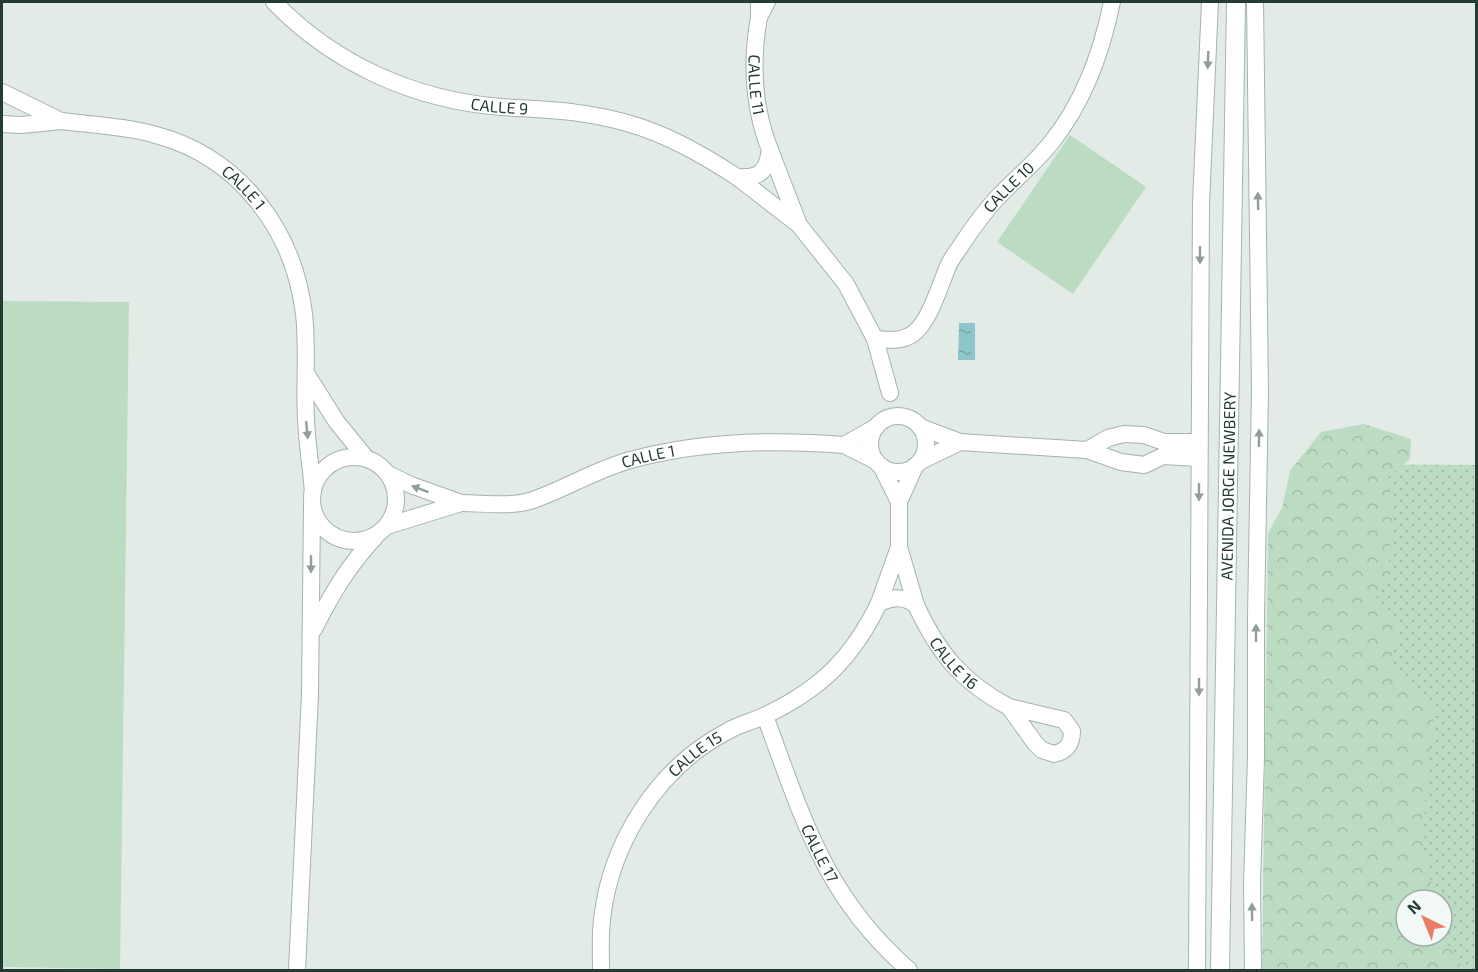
<svg xmlns="http://www.w3.org/2000/svg" width="1478" height="972" font-family="'Exo 2',sans-serif">
  <style>
    .grass { fill: url(#grass-dots); fill-rule: evenodd }
    .forest { fill: url(#forest-crowns) }
    .pitch { fill: #bcdbc3 }
    .water { fill: url(#water-ripples) }
    .lines { fill: none; stroke-linecap: round; stroke-linejoin: round }
    .street-casing { stroke: #a5b3ad; stroke-width: 18 }
    .secondary-casing { stroke: #a1b6ae; stroke-width: 20 }
    .street { stroke: #fff; stroke-width: 16 }
    .secondary { stroke: #fff; stroke-width: 18 }
    .oneway { fill: #919d99 }
    .labels { text-anchor: middle; stroke-width: 4.5; stroke-linejoin: round; paint-order: stroke }
    .street-label { font-size: 16px; fill: #233b33; stroke: #f2f8f5 }
  </style>
  <defs>
    <pattern id="grass-dots" width="8" height="8" patternUnits="userSpaceOnUse" patternTransform="scale(1.5)"><rect width="8" height="8" fill="#bcdbc3"/><path d="M2 2h.1M6 6h.1" fill="none" stroke="#a1bda8" stroke-width="1.8" stroke-linecap="round"/></pattern>
    <pattern id="forest-crowns" width="20" height="18" patternUnits="userSpaceOnUse" patternTransform="scale(1.5)"><rect width="20" height="18" fill="#bcdbc3"/><path d="M2 6a3 3 0 1 1 6 0M12 15a3 3 0 1 1 6 0" fill="none" stroke="#a1bda8"/></pattern>
    <pattern id="water-ripples" width="26" height="14" patternUnits="userSpaceOnUse" patternTransform="scale(1.5)"><rect width="26" height="14" fill="#8ec6cc"/><path d="M2 4q2-2 4 0t4 0M15 11q2-2 4 0t4 0" fill="none" stroke="#74a2a6"/></pattern>
  </defs>
  <rect width="100%" height="100%" fill="#e2ebe6"/>
  <path class="grass" d="M 1297,464 L 1476,465 L 1476,970 L 1290,970 ZM 1406,900 L 1442,900 L 1442,936 L 1406,936 Z"/>
  <path class="forest" d="M 1364,424 L 1411,439 L 1410,459 L 1387,478 L 1394,507 L 1388,572 L 1372,607 L 1386,606 L 1400,632 L 1392,652 L 1393,673 L 1407,681 L 1435,709 L 1425,798 L 1424,849 L 1435,900 L 1406,900 L 1406,936 L 1442,936 L 1442,929 L 1444,938 L 1464,970 L 1262,970 L 1268,533 L 1282,508 L 1290,471 L 1321,432 Z"/>
  <g class="pitch">
    <path d="M 1070,135 L 1146,187 L 1073,294 L 997,242 Z"/>
    <path d="M 2,301 L 129,302 L 120,969 L 2,967 Z"/>
  </g>
  <path class="water" d="M 959,323 L 975,323 L 975,360 L 958,360 Z"/>
  <g class="lines">
    <defs>
      <g id="street">
        <path id="s1" d="M 274,2 C 334,64 414,100 501,107 C 546,110 582,110 627,123 C 667,134 703,155 737,177"/>
        <path d="M 759,2 L 759,17 L 767,2"/>
        <path id="s2" d="M 759,17 C 751,62 753,107 770,150"/>
        <path d="M 2,92 L 61,121 L 22,125 L 2,124"/>
        <path id="s3" d="M 61,121 C 92,125 125,126 156,135 C 239,157 294,230 304,314 C 308,349 304,384 306,419 C 307,443 311,468 313,492"/>
        <path d="M 799,225 L 770,150 C 767,171 760,179 737,177 L 799,225 L 846,284 L 875,339 L 890,393"/>
        <path id="s4" d="M 875,339 C 889,340 902,342 914,333 C 931,319 940,284 949,264 C 953,256 959,249 964,241 C 974,226 985,211 997,198 C 1015,179 1035,163 1051,143 C 1083,103 1102,51 1112,2"/>
        <path d="M 306,373 L 336,421 L 366,458"/>
        <circle cx="898" cy="444" r="28"/>
        <path d="M 876,427 L 844,445 L 876,461"/>
        <path d="M 920,427 L 960,442 L 921,461"/>
        <path d="M 960,442 L 1087,450"/>
        <path d="M 1199,442 L 1164,442 L 1144,435 L 1124,434 L 1108,438 L 1087,450 L 1121,462 L 1144,465 L 1163,456 L 1199,458"/>
        <circle cx="354" cy="499" r="42"/>
        <path d="M 881,466 L 899,502 L 915,466"/>
        <path d="M 899,502 L 899,547 L 916,605 C 903,596 894,597 879,603 L 899,547"/>
        <path id="s5" d="M 461,503 C 483,503 509,507 530,501 C 563,490 593,471 627,461 C 698,441 771,439 844,445"/>
        <path d="M 387,526 L 461,503 L 411,485 L 388,474"/>
        <path id="s6" d="M 916,605 C 938,653 962,682 1009,707"/>
        <path d="M 314,629 C 332,593 349,565 376,536"/>
        <path d="M 1009,707 L 1064,720 L 1072,731 C 1072,744 1067,751 1054,754 L 1042,750 L 1035,743 Z"/>
        <path id="s7" d="M 765,716 C 803,818 824,896 909,970"/>
        <path d="M 297,970 L 310,694 L 312,506"/>
        <path id="s8" d="M 601,970 C 601,954 600,937 602,920 C 610,843 658,767 728,731 C 740,724 754,721 766,715 C 821,689 853,657 879,603"/>
        <path d="M 1197,970 L 1201,203 L 1210,2"/>
        <path d="M 1253,970 L 1252,883 L 1256,757 L 1256,616 L 1260,391 L 1255,2"/>
      </g>
      <g id="secondary">
        <path id="s9" d="M 1220,970 L 1236,2"/>
      </g>
    </defs>
    <use href="#street" class="street-casing"/>
    <use href="#secondary" class="secondary-casing"/>
    <use href="#street" class="street"/>
    <use href="#secondary" class="secondary"/>
  </g>
  <defs><path id="oneway-solid" d="M-6-.8H1V-3.2L6.5 0L1 3.2V.8H-6Z" transform="scale(1.5)"/></defs>
  <g class="oneway">
    <use href="#oneway-solid" transform="translate(1208 60) rotate(92)"/>
    <use href="#oneway-solid" transform="translate(1258 201) rotate(-91)"/>
    <use href="#oneway-solid" transform="translate(1200 255) rotate(90)"/>
    <use href="#oneway-solid" transform="translate(307 430) rotate(84)"/>
    <use href="#oneway-solid" transform="translate(1259 438) rotate(-89)"/>
    <use href="#oneway-solid" transform="translate(420 489) rotate(-159)"/>
    <use href="#oneway-solid" transform="translate(1199 492) rotate(90)"/>
    <use href="#oneway-solid" transform="translate(311 564) rotate(90)"/>
    <use href="#oneway-solid" transform="translate(1256 633) rotate(-90)"/>
    <use href="#oneway-solid" transform="translate(1199 687) rotate(90)"/>
    <use href="#oneway-solid" transform="translate(1252 912) rotate(-91)"/>
  </g>
  <g class="labels">
    <g class="street-label">
      <text dy="6" stroke="none"><textPath href="#s2" startOffset="68">CALLE 11</textPath></text>
      <text dy="6" stroke="none"><textPath href="#s1" startOffset="254">CALLE 9</textPath></text>
      <text dy="6" stroke="none"><textPath href="#s4" startOffset="216">CALLE 10</textPath></text>
      <text dy="6" stroke="none"><textPath href="#s3" startOffset="200">CALLE 1</textPath></text>
      <text dy="6" stroke="none"><textPath href="#s5" startOffset="196">CALLE 1</textPath></text>
      <text dy="6" stroke="none"><textPath href="#s9" startOffset="484">AVENIDA JORGE NEWBERY</textPath></text>
      <text dy="6" stroke="none"><textPath href="#s6" startOffset="70">CALLE 16</textPath></text>
      <text dy="6" stroke="none"><textPath href="#s8" startOffset="246">CALLE 15</textPath></text>
      <text dy="6" stroke="none"><textPath href="#s7" startOffset="148">CALLE 17</textPath></text>
    </g>
  </g>
  <rect width="1478" height="972" fill="none" stroke="#233b33" stroke-width="6"/>
  <g transform="translate(1424 918) rotate(317)"><circle r="28" fill="#f2f8f5" stroke="#9faca7" stroke-width="1.5"/>
  <path d="M0-4.5L10 22L0 15L-10 22Z" fill="#e87d63"/>
  <text y="-9" font-size="16" font-weight="bold" text-anchor="middle" fill="#233b33">N</text>
  </g>
</svg>
